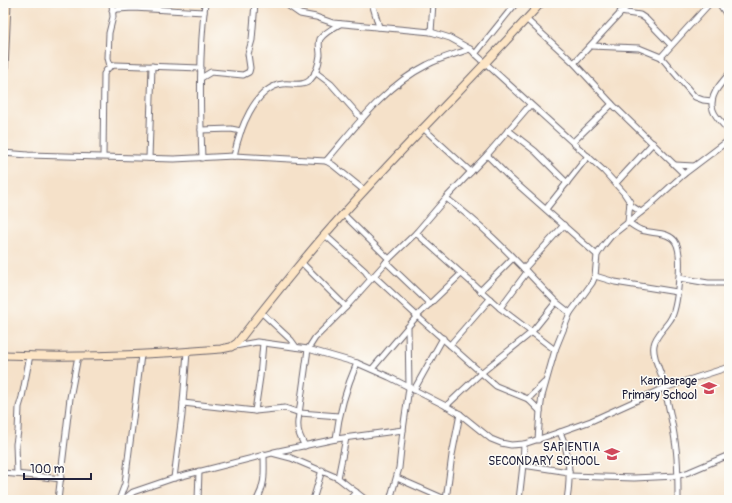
<svg xmlns="http://www.w3.org/2000/svg" width="732" height="503" font-family="Pangolin,sans-serif">
  <style>
    .lines { fill: none; stroke-linecap: round; stroke-linejoin: round }
    .street-casing { stroke: #6c656d; stroke-width: 7 }
    .secondary-casing { stroke: #6c656d; stroke-width: 9 }
    .street { stroke: #fff; stroke-width: 5 }
    .secondary { stroke: #fde5c5; stroke-width: 7 }
    .labels { text-anchor: middle; stroke-width: 3; stroke-linejoin: round; paint-order: stroke }
    .poi-label { font-size: 12px; fill: #22223b; stroke: #fdfcf7; text-anchor: end }
  </style>
  <rect width="100%" height="100%" fill="#fdfcf7"/>
  <filter id="ink" filterUnits="userSpaceOnUse"><feTurbulence type="fractalNoise" baseFrequency=".025" numOctaves="2"/><feDisplacementMap in="SourceGraphic" scale="8" xChannelSelector="R" yChannelSelector="G"/><feConvolveMatrix kernelMatrix="1 2 1 2 8 2 1 2 1" color-interpolation-filters="sRGB"/></filter>
  <filter id="wash" filterUnits="userSpaceOnUse"><feTurbulence type="fractalNoise" baseFrequency=".012" numOctaves="4" result="noise"/><feDisplacementMap in="SourceGraphic" scale="16" xChannelSelector="R" yChannelSelector="G"/><feGaussianBlur stdDeviation="0.9" result="paint"/><feColorMatrix in="noise" values="0 0 0 0 0 0 0 0 0 0 0 0 0 0 0 0 0 1.4 0 .05"/><feComposite in="paint" operator="in"/></filter>
  <g filter="url(#wash)">
    <rect width="100%" height="100%" fill="#f5e1c9"/>
  </g>
  <g filter="url(#ink)">
    <g class="lines">
      <defs>
        <g id="street">
          <path d="M 286,3 L 290,7 L 300,14 L 316,17 L 333,23 L 431,32 L 450,38 L 470,49 L 604,171 L 624,193 L 630,202 L 628,222 C 632,225 636,228 641,230 C 652,234 670,231 676,243 C 683,255 678,309 670,320 C 665,328 655,336 654,345 C 652,355 659,368 662,377 C 668,404 675,430 677,458 C 678,472 678,486 678,500"/>
          <path d="M 372,3 L 379,27"/>
          <path d="M 719,3 L 729,18"/>
          <path d="M 112,11 L 118,9 L 133,8 L 204,12"/>
          <path d="M 620,12 L 640,15 L 646,19 L 671,45"/>
          <path d="M 526,19 L 574,63 L 612,104 L 684,174"/>
          <path d="M 431,32 L 433,3"/>
          <path d="M 591,46 L 639,48 L 661,57 L 695,97 L 703,100 L 712,101"/>
          <path d="M 475,54 L 516,3"/>
          <path d="M 661,57 L 710,3"/>
          <path d="M 574,63 L 630,3"/>
          <path d="M 110,66 L 108,58 L 109,33 L 113,17 L 112,3"/>
          <path d="M 315,72 L 331,84 L 362,119"/>
          <path d="M 729,74 C 721,83 708,97 713,110 C 715,117 724,125 729,131"/>
          <path d="M 201,78 L 211,72 L 243,75 L 249,72 L 250,68 L 248,54 L 252,40 L 255,3"/>
          <path d="M 423,128 L 471,172"/>
          <path d="M 201,130 L 231,129 L 241,131"/>
          <path d="M 508,130 L 535,151 L 567,183"/>
          <path d="M 573,142 L 612,104"/>
          <path d="M 3,153 L 28,155 L 174,159 L 234,156 L 326,161 L 333,165 L 365,191"/>
          <path d="M 487,155 L 509,177 L 597,255"/>
          <path d="M 103,156 L 104,74 C 107,69 109,66 115,65 L 201,68"/>
          <path d="M 234,156 C 239,132 254,87 283,84 C 291,83 304,87 310,80 C 316,74 319,63 320,55 C 320,49 318,44 320,39 C 324,33 333,28 340,24"/>
          <path d="M 149,158 L 152,66"/>
          <path d="M 202,158 C 200,106 199,54 205,3"/>
          <path d="M 326,161 C 356,126 385,86 427,65 C 440,58 456,54 470,49"/>
          <path d="M 675,165 L 694,166"/>
          <path d="M 616,183 L 653,143"/>
          <path d="M 446,198 C 487,228 521,266 556,302 L 570,313"/>
          <path d="M 630,205 L 641,212"/>
          <path d="M 546,209 L 588,156"/>
          <path d="M 343,214 L 389,259"/>
          <path d="M 416,233 L 500,308 L 555,350"/>
          <path d="M 325,235 L 365,271 L 371,279"/>
          <path d="M 386,262 L 430,304"/>
          <path d="M 302,263 L 346,307"/>
          <path d="M 524,269 L 564,225"/>
          <path d="M 374,276 L 417,316 L 496,386 L 528,399 L 540,411"/>
          <path d="M 595,276 L 615,282 L 677,292"/>
          <path d="M 679,278 L 708,283 L 729,283"/>
          <path d="M 480,291 L 513,258"/>
          <path d="M 500,308 L 527,272"/>
          <path d="M 261,312 L 291,340 L 296,347"/>
          <path d="M 450,345 L 490,299"/>
          <path d="M 235,346 L 257,342 L 308,349 L 357,363 L 389,377 L 446,406 L 460,414 L 491,439 L 501,443 L 511,445 L 524,444 L 560,432 L 591,421 L 664,388 L 729,367"/>
          <path d="M 372,369 L 417,316 L 461,274"/>
          <path d="M 414,390 L 443,338"/>
          <path d="M 528,399 L 544,383"/>
          <path d="M 183,403 L 255,411 L 285,408 L 300,413 L 339,416"/>
          <path d="M 446,406 L 481,373 L 531,333 L 556,302"/>
          <path d="M 255,411 L 260,377 L 263,343"/>
          <path d="M 560,432 C 570,454 571,476 567,500"/>
          <path d="M 336,439 C 339,412 346,388 357,363"/>
          <path d="M 538,440 L 540,411 L 542,396 L 555,350 L 570,313 L 592,283 L 595,276 L 597,255 L 603,246 L 611,236 L 649,206 L 684,174 L 729,140"/>
          <path d="M 305,446 C 300,437 297,431 298,421 L 308,349 L 315,338 L 346,307 L 389,259 L 416,233 L 446,198 L 487,155 L 530,105"/>
          <path d="M 274,452 L 336,439 L 403,430"/>
          <path d="M 523,465 L 569,472"/>
          <path d="M 3,473 L 36,476 L 61,479"/>
          <path d="M 17,474 L 16,444 L 18,431 L 19,407 L 22,397 L 30,355"/>
          <path d="M 570,476 L 634,478 L 677,476 L 689,472 L 729,455"/>
          <path d="M 174,478 L 182,415 L 187,352"/>
          <path d="M 338,478 L 346,438"/>
          <path d="M 397,478 L 447,500"/>
          <path d="M 58,500 L 70,398 L 78,356"/>
          <path d="M 119,500 L 125,484 L 127,467 L 141,355"/>
          <path d="M 123,500 L 133,492 L 174,478 L 272,453 L 291,458 L 338,478 L 366,500"/>
          <path d="M 198,500 L 199,471"/>
          <path d="M 257,500 C 266,483 264,472 264,454"/>
          <path d="M 313,500 L 322,470"/>
          <path d="M 349,500 L 356,492"/>
          <path d="M 390,500 L 399,468 L 403,430 L 409,388 L 408,328"/>
          <path d="M 446,500 L 452,455 L 460,414"/>
          <path d="M 519,500 L 523,465 L 524,444"/>
        </g>
        <g id="secondary">
          <path d="M 3,93 L 7,3"/>
          <path d="M 3,355 C 76,358 149,355 221,349 L 231,347 L 237,343 C 264,308 292,273 321,239 C 391,158 469,83 541,3"/>
        </g>
      </defs>
      <use href="#street" class="street-casing"/>
      <use href="#secondary" class="secondary-casing"/>
      <use href="#street" class="street"/>
      <use href="#secondary" class="secondary"/>
    </g>
  </g>
  <defs>
    <symbol id="school-bare" viewBox="-9 -9 18 18"><path d="M0-5L7-2L0 1L-7-2ZM-4 1L0 2.5L4 1V4Q0 6-4 4Z" fill="#d1495b" stroke="#fdfcf7" stroke-width="2.5" paint-order="stroke"/></symbol>
  </defs>
  <g fill-rule="evenodd">
    <use href="#school-bare" x="698" y="377" width="22" height="22"/>
    <use href="#school-bare" x="601" y="443" width="22" height="22"/>
  </g>
  <g class="labels">
    <g class="poi-label">
      <text x="697" y="385">Kambarage<tspan x="697" dy="14">Primary School</tspan></text>
      <text x="600" y="451">SAPIENTIA<tspan x="600" dy="14">SECONDARY SCHOOL</tspan></text>
    </g>
  </g>
  <rect width="732" height="503" fill="none" stroke="#fdfcf7" stroke-width="16"/>
  <path d="M24 473v6h67v-6" fill="none" stroke="#22223b" stroke-width="2"/>
  <text x="30" y="473" font-size="12" fill="#22223b" stroke="#fdfcf7" stroke-width="3" paint-order="stroke">100 m</text>
</svg>
